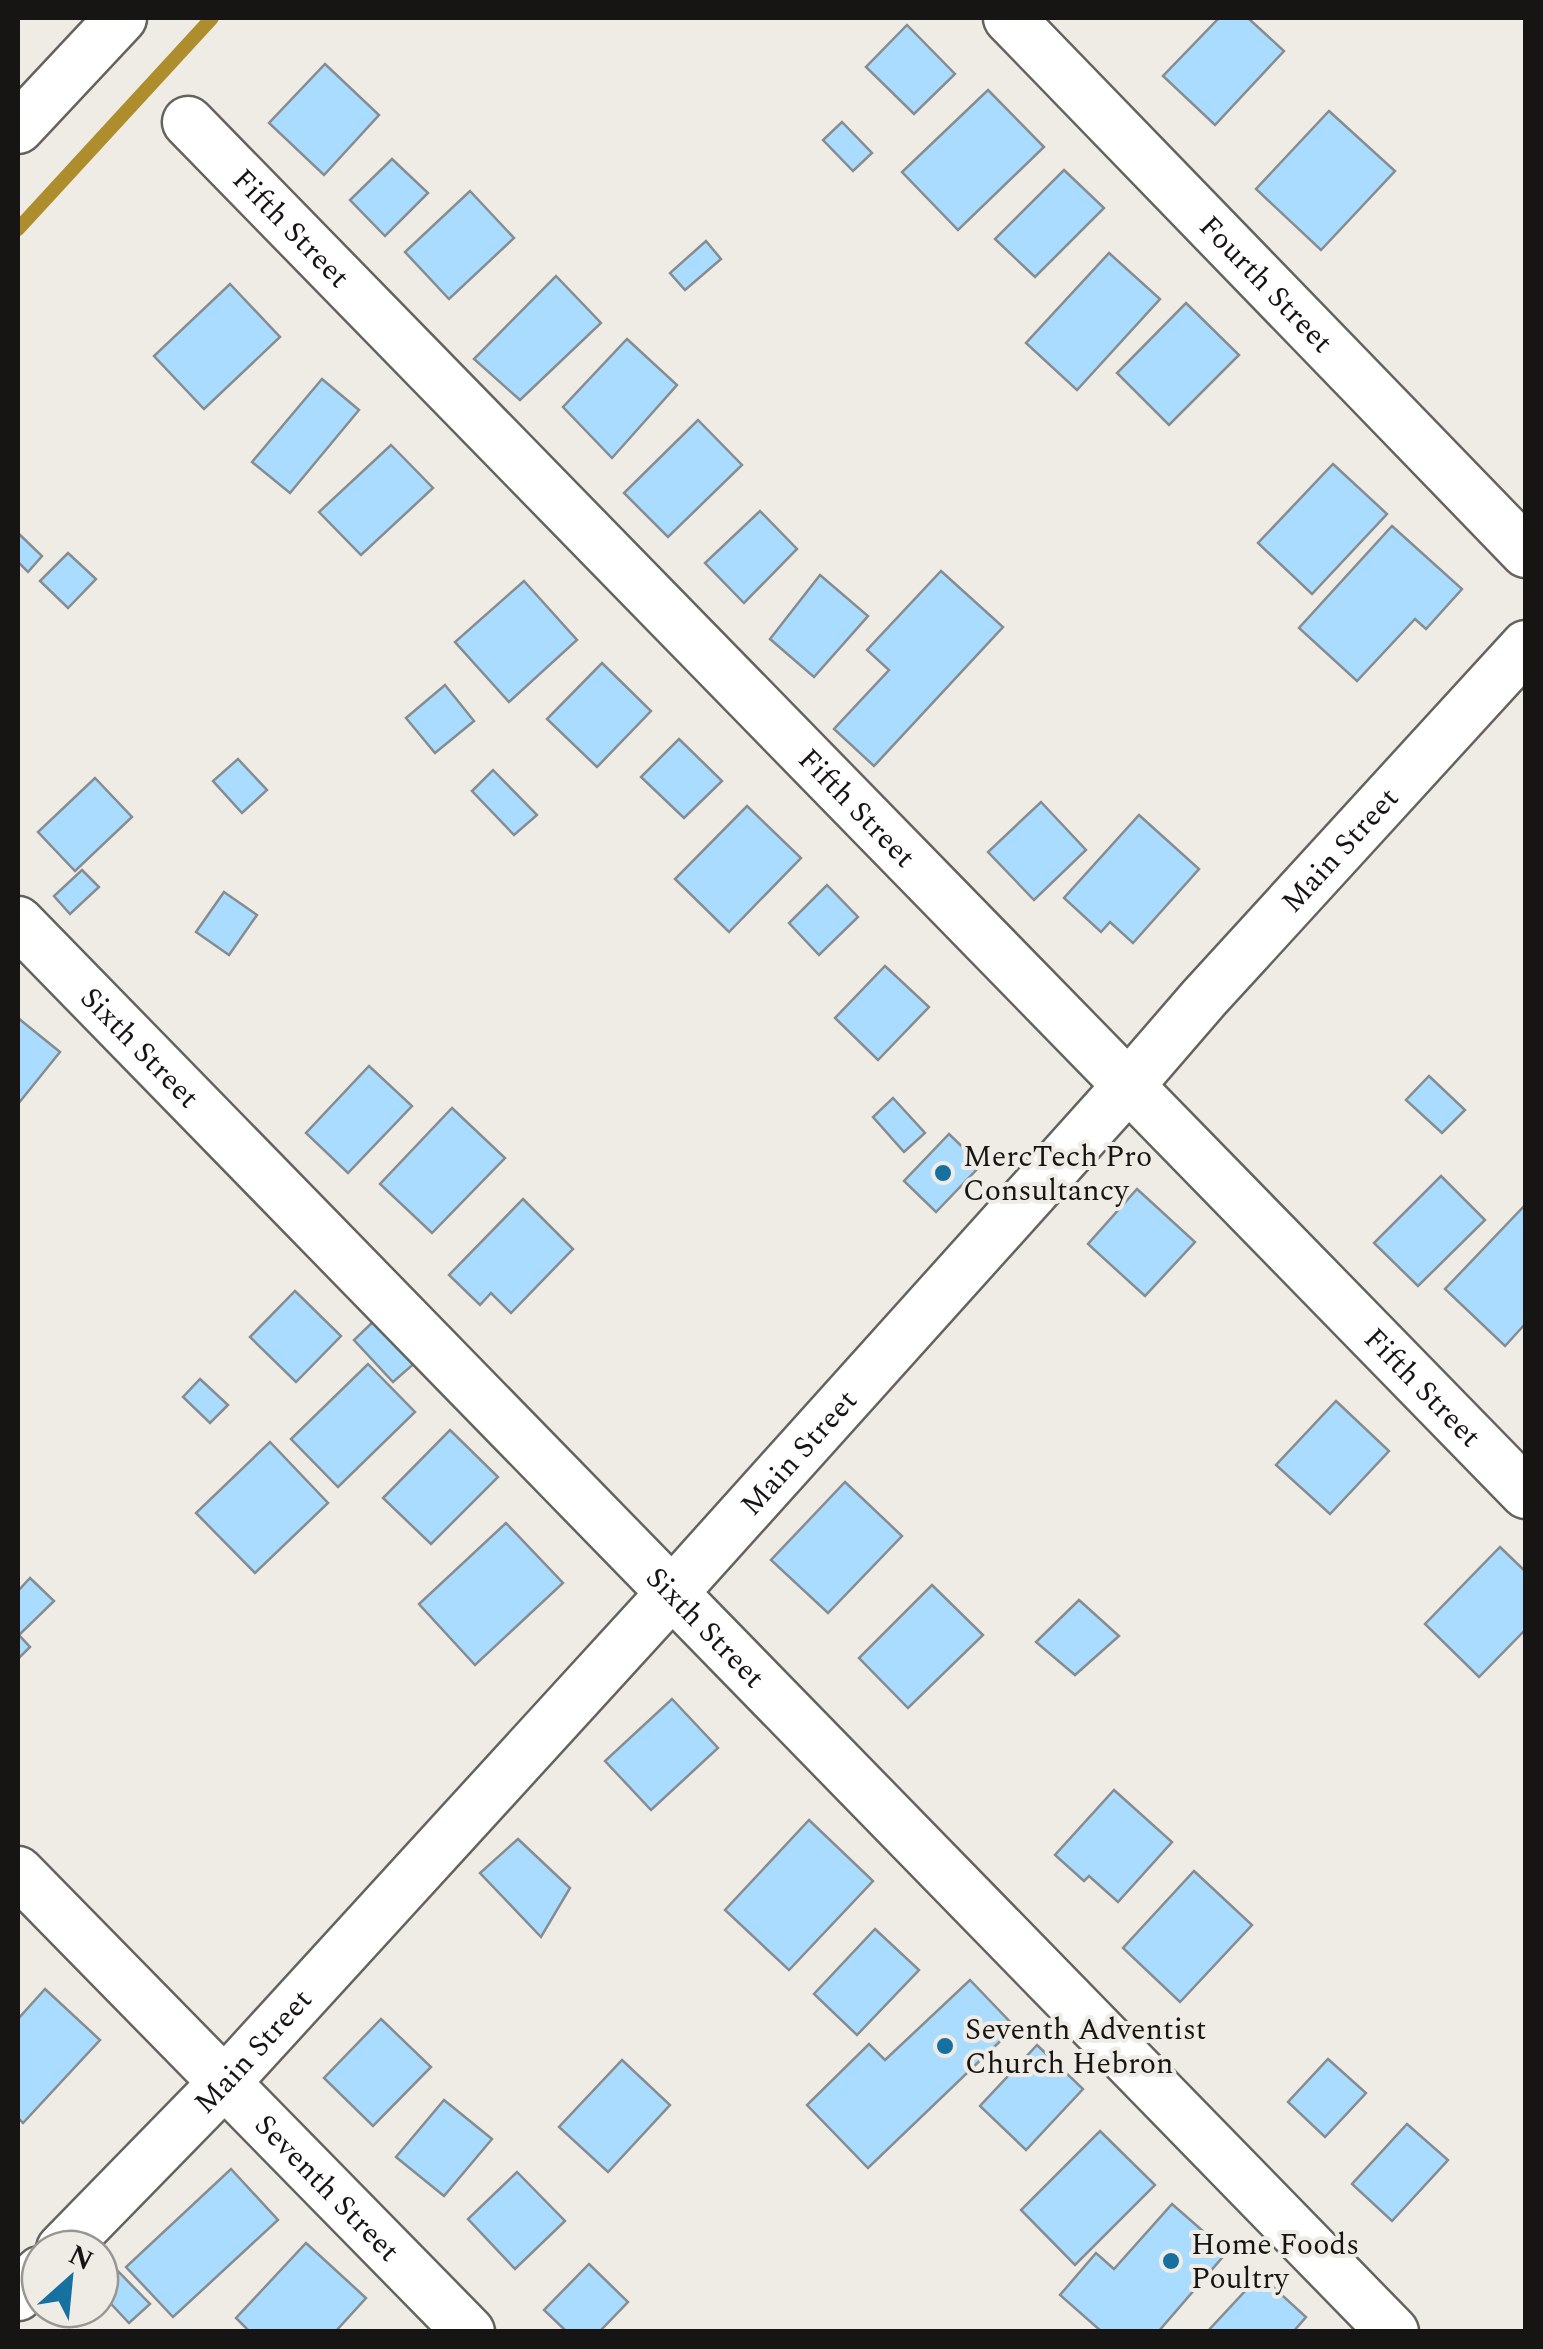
<svg xmlns="http://www.w3.org/2000/svg" width="1543" height="2349" font-family="Spectral,serif">
  <style>
    .lines { fill: none; stroke-linecap: round; stroke-linejoin: round }
    .stream { stroke: #ae8e2c; stroke-width: 14 }
    .building { fill: #a9dcfe; stroke: #868c90; stroke-width: 2.5 }
    .minor-casing { stroke: #65635e; stroke-width: 55 }
    .minor { stroke: #fff; stroke-width: 50 }
    .poi-dot { fill: #1771a0; stroke: #efece6; stroke-width: 4 }
    .labels { text-anchor: middle; stroke-width: 8; stroke-linejoin: round; paint-order: stroke }
    .street-label { font-size: 30px; fill: #161513; stroke: #efece6 }
    .poi-label { font-size: 30px; fill: #161513; stroke: #efece6; text-anchor: start }
  </style>
  <rect width="100%" height="100%" fill="#efece6"/>
  <g class="lines">
    <path class="stream" d="M 18,229 L 212,18"/>
  </g>
  <g class="building">
    <path d="M 1219,18 L 1248,18 L 1284,51 L 1215,125 L 1163,76 Z"/>
    <path d="M 907,25 L 955,74 L 914,114 L 866,67 Z"/>
    <path d="M 325,64 L 379,115 L 324,175 L 269,123 Z"/>
    <path d="M 988,90 L 1044,147 L 958,230 L 902,172 Z"/>
    <path d="M 1329,111 L 1395,171 L 1321,250 L 1256,189 Z"/>
    <path d="M 842,122 L 872,153 L 853,171 L 823,140 Z"/>
    <path d="M 392,159 L 428,193 L 385,236 L 350,200 Z"/>
    <path d="M 1064,170 L 1104,208 L 1035,277 L 995,239 Z"/>
    <path d="M 470,191 L 514,238 L 449,299 L 405,252 Z"/>
    <path d="M 706,241 L 721,259 L 685,290 L 670,273 Z"/>
    <path d="M 1109,253 L 1160,299 L 1077,390 L 1026,343 Z"/>
    <path d="M 556,276 L 601,323 L 520,400 L 474,359 Z"/>
    <path d="M 230,284 L 280,337 L 204,409 L 154,356 Z"/>
    <path d="M 1186,303 L 1239,355 L 1169,425 L 1117,373 Z"/>
    <path d="M 627,339 L 677,385 L 612,458 L 563,407 Z"/>
    <path d="M 322,379 L 359,410 L 290,493 L 252,462 Z"/>
    <path d="M 698,420 L 742,465 L 668,537 L 624,493 Z"/>
    <path d="M 391,445 L 433,488 L 361,555 L 319,512 Z"/>
    <path d="M 1333,464 L 1387,514 L 1312,594 L 1258,543 Z"/>
    <path d="M 760,511 L 797,549 L 744,603 L 705,563 Z"/>
    <path d="M 1392,526 L 1462,589 L 1426,629 L 1415,619 L 1357,681 L 1299,628 Z"/>
    <path d="M 18,533 L 42,556 L 28,572 L 18,562 Z"/>
    <path d="M 68,553 L 96,579 L 68,608 L 40,581 Z"/>
    <path d="M 941,571 L 1003,627 L 874,766 L 834,729 L 889,670 L 867,650 Z"/>
    <path d="M 820,575 L 868,616 L 814,677 L 770,639 Z"/>
    <path d="M 524,581 L 577,640 L 509,702 L 455,642 Z"/>
    <path d="M 602,663 L 651,711 L 597,767 L 547,719 Z"/>
    <path d="M 445,685 L 474,721 L 435,753 L 406,718 Z"/>
    <path d="M 679,739 L 722,781 L 684,818 L 641,777 Z"/>
    <path d="M 238,759 L 267,790 L 242,813 L 213,781 Z"/>
    <path d="M 493,770 L 537,815 L 514,835 L 472,791 Z"/>
    <path d="M 95,778 L 132,817 L 75,871 L 38,832 Z"/>
    <path d="M 1041,802 L 1086,850 L 1034,900 L 988,852 Z"/>
    <path d="M 747,806 L 801,858 L 729,932 L 675,879 Z"/>
    <path d="M 1139,815 L 1199,869 L 1133,943 L 1110,922 L 1101,932 L 1064,898 Z"/>
    <path d="M 82,870 L 99,887 L 70,914 L 54,896 Z"/>
    <path d="M 827,885 L 858,917 L 819,955 L 789,923 Z"/>
    <path d="M 224,892 L 257,915 L 229,955 L 196,932 Z"/>
    <path d="M 885,966 L 929,1007 L 878,1060 L 835,1018 Z"/>
    <path d="M 18,1018 L 60,1052 L 18,1104 Z"/>
    <path d="M 369,1066 L 412,1106 L 348,1173 L 306,1133 Z"/>
    <path d="M 1429,1076 L 1465,1110 L 1442,1133 L 1406,1100 Z"/>
    <path d="M 893,1098 L 925,1133 L 904,1152 L 873,1117 Z"/>
    <path d="M 452,1108 L 505,1158 L 432,1233 L 380,1184 Z"/>
    <path d="M 949,1134 L 981,1165 L 936,1212 L 904,1181 Z"/>
    <path d="M 1441,1176 L 1485,1220 L 1418,1286 L 1374,1243 Z"/>
    <path d="M 1137,1189 L 1195,1242 L 1145,1296 L 1088,1244 Z"/>
    <path d="M 523,1199 L 573,1249 L 511,1313 L 491,1293 L 480,1305 L 449,1275 Z"/>
    <path d="M 1526,1204 L 1526,1323 L 1505,1346 L 1445,1289 Z"/>
    <path d="M 295,1291 L 341,1336 L 296,1382 L 250,1337 Z"/>
    <path d="M 377,1318 L 417,1361 L 393,1382 L 354,1340 Z"/>
    <path d="M 368,1364 L 415,1412 L 338,1487 L 291,1439 Z"/>
    <path d="M 200,1379 L 228,1405 L 210,1423 L 183,1397 Z"/>
    <path d="M 1336,1401 L 1389,1451 L 1330,1514 L 1276,1465 Z"/>
    <path d="M 450,1430 L 498,1477 L 431,1544 L 383,1498 Z"/>
    <path d="M 270,1442 L 328,1503 L 255,1573 L 196,1513 Z"/>
    <path d="M 845,1482 L 902,1536 L 828,1613 L 771,1560 Z"/>
    <path d="M 506,1523 L 563,1583 L 475,1665 L 419,1604 Z"/>
    <path d="M 1500,1547 L 1526,1572 L 1526,1629 L 1479,1677 L 1425,1624 Z"/>
    <path d="M 30,1578 L 54,1601 L 19,1635 L 30,1647 L 18,1659 L 18,1591 Z"/>
    <path d="M 932,1585 L 983,1635 L 908,1708 L 859,1658 Z"/>
    <path d="M 1079,1600 L 1119,1636 L 1075,1675 L 1036,1642 Z"/>
    <path d="M 672,1699 L 718,1748 L 651,1810 L 605,1761 Z"/>
    <path d="M 1114,1790 L 1172,1842 L 1118,1902 L 1089,1876 L 1084,1881 L 1055,1855 Z"/>
    <path d="M 809,1820 L 873,1881 L 789,1970 L 725,1910 Z"/>
    <path d="M 518,1839 L 570,1888 L 541,1937 L 480,1873 Z"/>
    <path d="M 1194,1871 L 1252,1925 L 1180,2002 L 1123,1948 Z"/>
    <path d="M 875,1929 L 919,1970 L 857,2035 L 814,1994 Z"/>
    <path d="M 970,1980 L 1015,2027 L 868,2168 L 807,2105 L 869,2044 L 885,2060 Z"/>
    <path d="M 45,1989 L 100,2040 L 23,2123 L 18,2118 L 18,2019 Z"/>
    <path d="M 381,2019 L 431,2067 L 373,2126 L 324,2078 Z"/>
    <path d="M 1037,2045 L 1083,2089 L 1026,2150 L 980,2106 Z"/>
    <path d="M 1328,2059 L 1366,2093 L 1325,2137 L 1288,2102 Z"/>
    <path d="M 622,2060 L 670,2105 L 608,2172 L 559,2127 Z"/>
    <path d="M 444,2100 L 492,2139 L 444,2196 L 396,2157 Z"/>
    <path d="M 1407,2124 L 1448,2160 L 1392,2221 L 1352,2184 Z"/>
    <path d="M 1100,2131 L 1155,2185 L 1075,2265 L 1021,2210 Z"/>
    <path d="M 231,2169 L 278,2220 L 173,2317 L 126,2267 Z"/>
    <path d="M 517,2172 L 565,2221 L 515,2269 L 468,2219 Z"/>
    <path d="M 1172,2204 L 1227,2252 L 1158,2332 L 1102,2332 L 1060,2295 L 1096,2253 L 1114,2269 Z"/>
    <path d="M 306,2243 L 366,2298 L 335,2332 L 250,2332 L 236,2318 Z"/>
    <path d="M 589,2264 L 628,2302 L 599,2332 L 567,2332 L 544,2310 Z"/>
    <path d="M 114,2267 L 150,2304 L 129,2323 L 100,2292 L 100,2280 Z"/>
    <path d="M 1260,2275 L 1306,2317 L 1293,2332 L 1207,2332 Z"/>
  </g>
  <g class="lines">
    <defs>
      <g id="minor">
        <path id="s1" d="M 1009,18 L 1526,552"/>
        <path id="s2" d="M 188,122 L 1526,1493"/>
        <path d="M 18,128 L 121,18"/>
        <path id="s3" d="M 18,922 L 1393,2332"/>
        <path id="s4" d="M 18,1872 L 469,2332"/>
        <path id="s5" d="M 62,2249 L 225,2082 L 672,1593 L 1128,1086 L 1204,998 L 1526,646"/>
        <path d="M 18,2295 L 40,2272"/>
      </g>
    </defs>
    <use href="#minor" class="minor-casing"/>
    <use href="#minor" class="minor"/>
  </g>
  <g class="poi-dot">
    <circle cx="943" cy="1173" r="10"/>
    <circle cx="945" cy="2046" r="10"/>
    <circle cx="1171" cy="2261" r="10"/>
  </g>
  <g class="labels">
    <g class="street-label">
      <text dy="10" stroke="none"><textPath href="#s2" startOffset="148">Fifth Street</textPath></text>
      <text dy="10" stroke="none"><textPath href="#s1" startOffset="370">Fourth Street</textPath></text>
      <text dy="10" stroke="none"><textPath href="#s2" startOffset="958">Fifth Street</textPath></text>
      <text dy="10" stroke="none"><textPath href="#s5" startOffset="1895">Main Street</textPath></text>
      <text dy="10" stroke="none"><textPath href="#s3" startOffset="175">Sixth Street</textPath></text>
      <text dy="10" stroke="none"><textPath href="#s2" startOffset="1768">Fifth Street</textPath></text>
      <text dy="10" stroke="none"><textPath href="#s5" startOffset="1085">Main Street</textPath></text>
      <text dy="10" stroke="none"><textPath href="#s3" startOffset="985">Sixth Street</textPath></text>
      <text dy="10" stroke="none"><textPath href="#s5" startOffset="275">Main Street</textPath></text>
      <text dy="10" stroke="none"><textPath href="#s4" startOffset="442">Seventh Street</textPath></text>
    </g>
    <g class="poi-label">
      <text x="963" y="1166">MercTech Pro<tspan x="963" dy="34">Consultancy</tspan></text>
      <text x="965" y="2039">Seventh Adventist<tspan x="965" dy="34">Church Hebron</tspan></text>
      <text x="1191" y="2254">Home Foods<tspan x="1191" dy="34">Poultry</tspan></text>
    </g>
  </g>
  <rect width="1543" height="2349" fill="none" stroke="#161513" stroke-width="40"/>
  <g transform="translate(70 2279) rotate(27)"><circle r="48" fill="#efece6" stroke="#989692" stroke-width="2.5"/>
  <path d="M0-8L18 38L0 25L-18 38Z" fill="#1771a0"/>
  <text y="-15" font-size="28" font-weight="bold" text-anchor="middle" fill="#161513">N</text>
  </g>
</svg>
